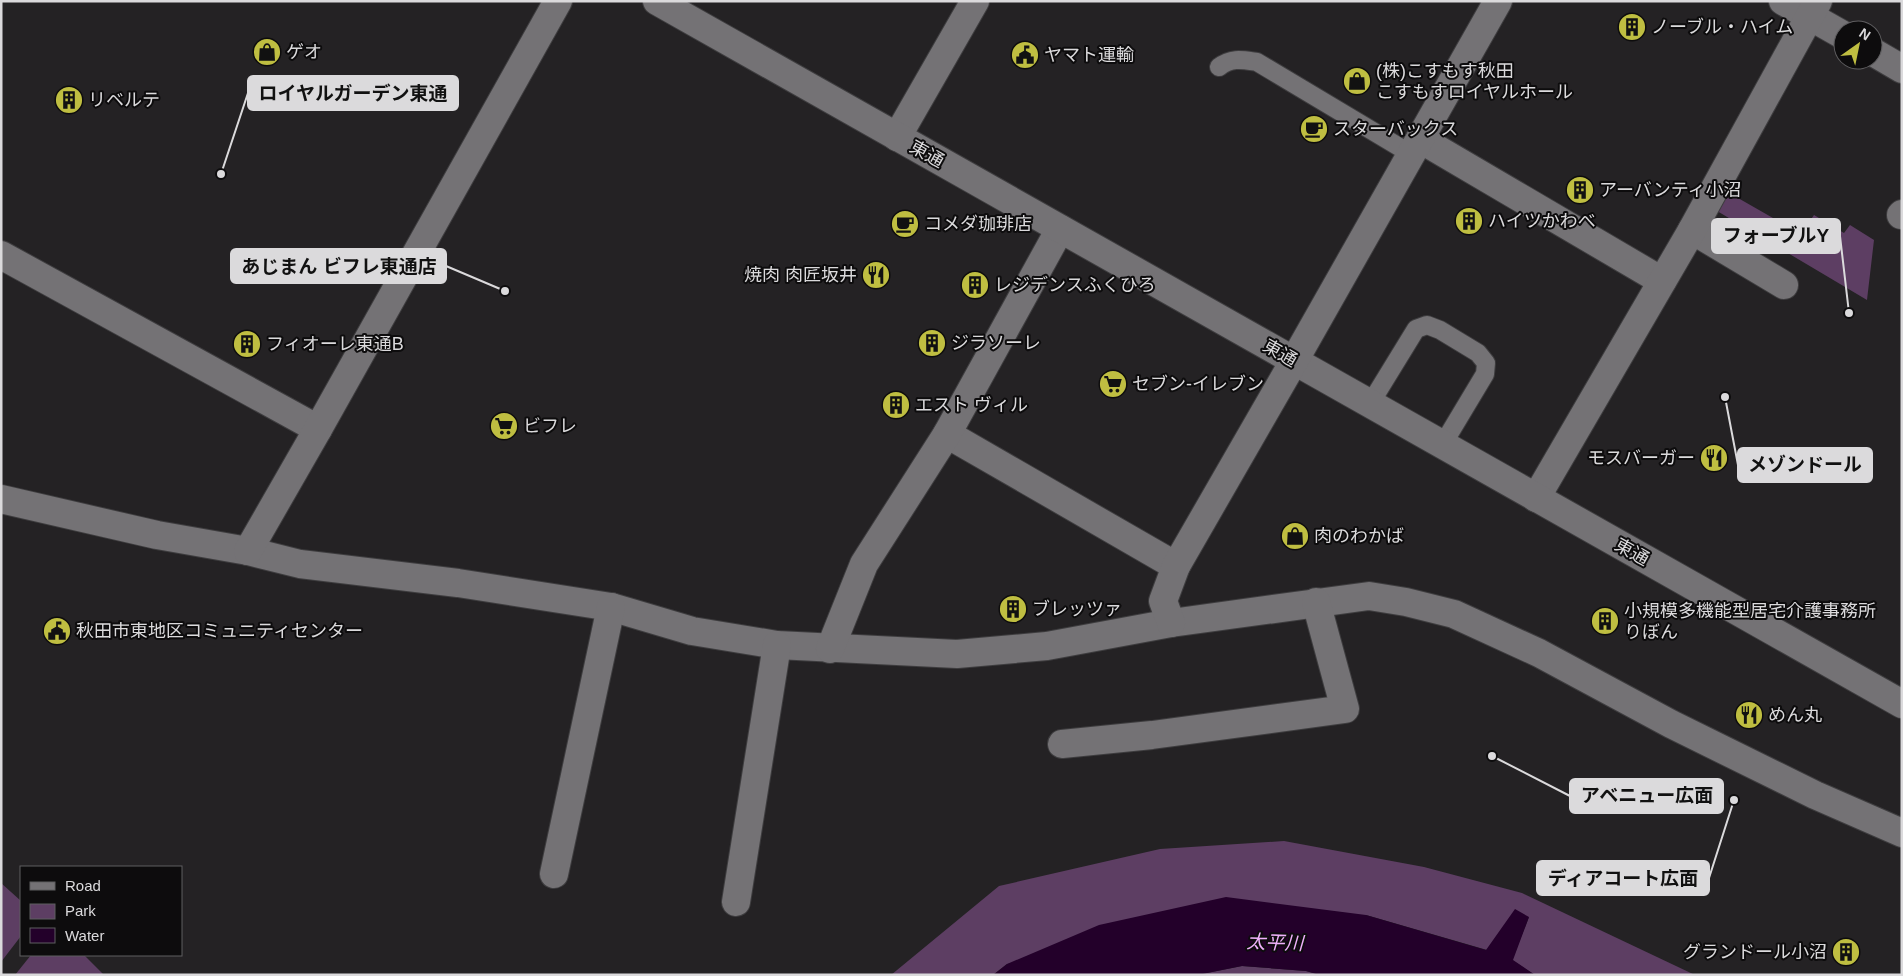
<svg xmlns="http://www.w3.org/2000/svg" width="1903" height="976" font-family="Arial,'Noto Sans JP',sans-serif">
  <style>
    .green { fill: #5d3e63 }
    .water { fill: #23002a }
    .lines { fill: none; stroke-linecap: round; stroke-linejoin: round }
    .service-casing { stroke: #3e3d3f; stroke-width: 20 }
    .minor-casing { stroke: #3e3d3f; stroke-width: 30 }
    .tertiary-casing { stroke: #3e3d3f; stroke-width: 30 }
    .service { stroke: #747275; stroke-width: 18 }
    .minor { stroke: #747275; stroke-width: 28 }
    .tertiary { stroke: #747275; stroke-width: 28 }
    .labels { text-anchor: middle; stroke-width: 4; stroke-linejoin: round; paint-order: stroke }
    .poi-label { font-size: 18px; fill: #dbdadc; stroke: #0d0c0d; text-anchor: start }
    .street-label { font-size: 18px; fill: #dbdadc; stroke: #0d0c0d }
    .water-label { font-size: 19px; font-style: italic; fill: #efb1fb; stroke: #0d0c0d }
    .leader { fill: none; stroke: #dbdadc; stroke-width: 2 }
    .callout-dot { fill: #dbdadc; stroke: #0d0c0d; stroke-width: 2 }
    .callout { fill: #dbdadc; stroke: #dbdadc; stroke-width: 2 }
    .callout-label { font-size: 19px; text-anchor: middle; font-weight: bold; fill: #111 }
  </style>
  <rect width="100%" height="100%" fill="#242224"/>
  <g class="green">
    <path d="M 1724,190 L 1792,229 L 1805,228 L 1814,215 L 1844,233 L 1850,225 L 1874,240 L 1867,300 L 1712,208 Z"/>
    <path d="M 1284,841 L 1424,867 L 1522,893 L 1695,975 L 1535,975 L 1512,960 L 1529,917 L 1487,950 L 1366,915 L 1007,964 L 993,975 L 891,975 L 999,886 L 1160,849 Z"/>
    <path d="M 1,883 L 21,901 L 21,936 L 1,962 Z"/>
    <path d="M 31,955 L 84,955 L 104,975 L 15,975 Z"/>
    <path d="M 1242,966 L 1306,971 L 1320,975 L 1197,975 Z"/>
  </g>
  <path class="water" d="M 1226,897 L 1366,915 L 1486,950 L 1515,909 L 1529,917 L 1513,960 L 1535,975 L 1320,975 L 1306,971 L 1242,966 L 1197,975 L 993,975 L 1007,964 L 1099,925 Z"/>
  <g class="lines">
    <defs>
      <g id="service">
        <path d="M 1219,67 C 1232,57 1243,60 1257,62 L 1411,154"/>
        <path d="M 1370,404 L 1416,329 L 1427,325 L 1440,330 L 1478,353 L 1486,363 L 1485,374 L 1443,444"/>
      </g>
      <g id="minor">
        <path d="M 1783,1 L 1843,35"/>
        <path d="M 1873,52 L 1902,69"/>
        <path d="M 897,137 L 975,1"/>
        <path d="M 1420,139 L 1662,281"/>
        <path d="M 1901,215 L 1902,214"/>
        <path d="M 1692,230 L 1784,285"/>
        <path d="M 1,255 L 318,429"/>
        <path d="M 947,434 L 1176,566"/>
        <path d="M 1536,498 L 1692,230 L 1818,1"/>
        <path d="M 1,499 L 157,535 L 248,551 L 300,564 L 458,583 L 611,607 L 692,631 L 777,645 L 957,654 L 1047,646 L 1171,623 L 1369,596 L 1406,602 L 1454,614 L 1539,653 L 1671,724 L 1815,795 L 1902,833"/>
        <path d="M 830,649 L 864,564 L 947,434 L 1060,229"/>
        <path d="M 1062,744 L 1152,735 L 1345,709 L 1316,602"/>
        <path d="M 554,874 L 611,607"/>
        <path d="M 736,902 L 777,645"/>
      </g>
      <g id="tertiary">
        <path d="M 657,1 L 1902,704"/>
        <path d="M 248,551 L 318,429 L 558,1"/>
        <path d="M 1171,623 L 1163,601 L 1176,566 L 1294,361 L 1498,1"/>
      </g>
    </defs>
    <use href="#service" class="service-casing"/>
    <use href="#minor" class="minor-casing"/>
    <use href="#tertiary" class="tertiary-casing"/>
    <use href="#service" class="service"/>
    <use href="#minor" class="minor"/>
    <use href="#tertiary" class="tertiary"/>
  </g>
  <defs>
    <symbol id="building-disc" viewBox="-11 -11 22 22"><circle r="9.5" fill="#bfbe41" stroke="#0d0c0d"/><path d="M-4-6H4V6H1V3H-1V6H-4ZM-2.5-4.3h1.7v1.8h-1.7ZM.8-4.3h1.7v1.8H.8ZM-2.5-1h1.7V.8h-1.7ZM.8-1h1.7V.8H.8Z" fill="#111"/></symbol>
    <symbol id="shop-disc" viewBox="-11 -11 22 22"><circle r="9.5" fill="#bfbe41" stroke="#0d0c0d"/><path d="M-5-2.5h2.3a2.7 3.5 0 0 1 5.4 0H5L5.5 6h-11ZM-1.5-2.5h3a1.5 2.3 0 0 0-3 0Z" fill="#111"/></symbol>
    <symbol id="civic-disc" viewBox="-11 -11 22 22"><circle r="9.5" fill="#bfbe41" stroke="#0d0c0d"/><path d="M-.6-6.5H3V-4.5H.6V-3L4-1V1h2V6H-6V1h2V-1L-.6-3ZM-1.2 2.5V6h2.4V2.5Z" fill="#111"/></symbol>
    <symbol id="cafe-disc" viewBox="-11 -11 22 22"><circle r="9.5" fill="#bfbe41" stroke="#0d0c0d"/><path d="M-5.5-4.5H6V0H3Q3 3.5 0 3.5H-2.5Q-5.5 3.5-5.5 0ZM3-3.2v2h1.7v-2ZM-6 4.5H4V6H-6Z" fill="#111"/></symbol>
    <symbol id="restaurant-disc" viewBox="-11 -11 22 22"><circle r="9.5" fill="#bfbe41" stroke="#0d0c0d"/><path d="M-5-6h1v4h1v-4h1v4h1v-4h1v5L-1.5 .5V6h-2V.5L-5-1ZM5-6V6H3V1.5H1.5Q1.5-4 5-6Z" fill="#111"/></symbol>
    <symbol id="supermarket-disc" viewBox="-11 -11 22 22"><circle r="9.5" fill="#bfbe41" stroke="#0d0c0d"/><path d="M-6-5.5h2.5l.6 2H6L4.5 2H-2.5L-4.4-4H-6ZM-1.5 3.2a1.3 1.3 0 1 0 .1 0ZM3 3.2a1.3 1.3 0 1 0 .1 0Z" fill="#111"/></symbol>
  </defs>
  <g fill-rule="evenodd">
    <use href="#building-disc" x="1616" y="11" width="32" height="32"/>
    <use href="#shop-disc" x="251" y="36" width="32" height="32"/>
    <use href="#civic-disc" x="1009" y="39" width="32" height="32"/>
    <use href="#shop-disc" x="1341" y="65" width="32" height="32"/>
    <use href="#building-disc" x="53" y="84" width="32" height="32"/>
    <use href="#cafe-disc" x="1298" y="113" width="32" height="32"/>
    <use href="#building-disc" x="1564" y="174" width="32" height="32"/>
    <use href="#building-disc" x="1453" y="205" width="32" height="32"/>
    <use href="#cafe-disc" x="889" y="208" width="32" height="32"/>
    <use href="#restaurant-disc" x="860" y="259" width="32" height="32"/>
    <use href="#building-disc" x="959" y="269" width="32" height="32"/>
    <use href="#building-disc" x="916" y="327" width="32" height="32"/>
    <use href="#building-disc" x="231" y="328" width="32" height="32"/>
    <use href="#supermarket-disc" x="1097" y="368" width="32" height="32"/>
    <use href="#building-disc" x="880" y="389" width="32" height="32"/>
    <use href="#supermarket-disc" x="488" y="410" width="32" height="32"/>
    <use href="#restaurant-disc" x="1698" y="442" width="32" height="32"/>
    <use href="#shop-disc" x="1279" y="520" width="32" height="32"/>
    <use href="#building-disc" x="997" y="593" width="32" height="32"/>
    <use href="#building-disc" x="1589" y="605" width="32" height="32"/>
    <use href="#civic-disc" x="41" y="615" width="32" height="32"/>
    <use href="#restaurant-disc" x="1733" y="699" width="32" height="32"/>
    <use href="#building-disc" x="1830" y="936" width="32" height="32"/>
  </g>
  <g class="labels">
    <g class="poi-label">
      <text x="1651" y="33">ノーブル・ハイム</text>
      <text x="286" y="58">ゲオ</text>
      <text x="1044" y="61">ヤマト運輸</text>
      <text x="1376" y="77">(株)こすもす秋田<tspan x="1376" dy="21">こすもすロイヤルホール</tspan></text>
      <text x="88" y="106">リベルテ</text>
      <text x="1333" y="135">スターバックス</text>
      <text x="1599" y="196">アーバンティ小沼</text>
      <text x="1488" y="227">ハイツかわべ</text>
      <text x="924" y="230">コメダ珈琲店</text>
      <text x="857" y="281" text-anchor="end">焼肉 肉匠坂井</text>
      <text x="994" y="291">レジデンスふくひろ</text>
      <text x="951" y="349">ジラソーレ</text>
      <text x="266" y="350">フィオーレ東通B</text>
      <text x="1132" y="390">セブン-イレブン</text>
      <text x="915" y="411">エスト ヴィル</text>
      <text x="523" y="432">ビフレ</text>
      <text x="1695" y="464" text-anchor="end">モスバーガー</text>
      <text x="1314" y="542">肉のわかば</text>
      <text x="1032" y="615">ブレッツァ</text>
      <text x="1624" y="617">小規模多機能型居宅介護事務所<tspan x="1624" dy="21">りぼん</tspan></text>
      <text x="76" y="637">秋田市東地区コミュニティセンター</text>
      <text x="1768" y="721">めん丸</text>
      <text x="1827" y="958" text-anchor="end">グランドール小沼</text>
    </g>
    <g class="street-label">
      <text transform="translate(927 154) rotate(29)" y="6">東通</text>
      <text transform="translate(1280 353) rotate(30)" y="6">東通</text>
      <text transform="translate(1632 552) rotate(29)" y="6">東通</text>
    </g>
    <g class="water-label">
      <text transform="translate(1275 942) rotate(2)" y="7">太平川</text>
    </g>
  </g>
  <path class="leader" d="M221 174L248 93M1849 313L1840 236M505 291L446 266M1725 397L1738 465M1492 756L1570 796M1734 800L1709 878"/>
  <g class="callout-dot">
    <circle cx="221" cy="174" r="5"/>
    <circle cx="1849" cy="313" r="5"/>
    <circle cx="505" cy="291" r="5"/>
    <circle cx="1725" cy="397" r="5"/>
    <circle cx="1492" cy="756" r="5"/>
    <circle cx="1734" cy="800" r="5"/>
  </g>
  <g class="callout">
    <rect x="248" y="76" width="210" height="34" rx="5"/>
    <rect x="1712" y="219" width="128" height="34" rx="5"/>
    <rect x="231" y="249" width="215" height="34" rx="5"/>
    <rect x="1738" y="448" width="134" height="34" rx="5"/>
    <rect x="1570" y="779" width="153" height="34" rx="5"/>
    <rect x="1537" y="861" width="172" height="34" rx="5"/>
  </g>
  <g class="callout-label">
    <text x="353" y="100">ロイヤルガーデン東通</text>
    <text x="1776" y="242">フォーブルY</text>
    <text x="339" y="273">あじまん ビフレ東通店</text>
    <text x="1805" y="471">メゾンドール</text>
    <text x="1647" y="802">アベニュー広面</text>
    <text x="1623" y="885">ディアコート広面</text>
  </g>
  <rect width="1903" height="976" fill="none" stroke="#dbdadc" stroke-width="5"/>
  <rect x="20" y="866" width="162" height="90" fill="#0d0c0d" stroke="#5f5e60"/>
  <rect x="30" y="882" width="25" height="8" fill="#747275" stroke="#5f5e60"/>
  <text x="65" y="891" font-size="15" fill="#dbdadc">Road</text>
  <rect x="30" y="904" width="25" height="15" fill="#5d3e63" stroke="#5f5e60"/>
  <text x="65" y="916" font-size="15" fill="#dbdadc">Park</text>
  <rect x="30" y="928" width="25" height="15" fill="#23002a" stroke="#5f5e60"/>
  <text x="65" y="941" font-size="15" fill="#dbdadc">Water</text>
  <g transform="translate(1858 45) rotate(33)"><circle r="24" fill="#0d0c0d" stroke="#5f5e60"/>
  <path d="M0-4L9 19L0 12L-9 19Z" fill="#bfbe41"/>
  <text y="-8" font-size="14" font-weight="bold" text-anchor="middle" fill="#dbdadc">N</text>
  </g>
</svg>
